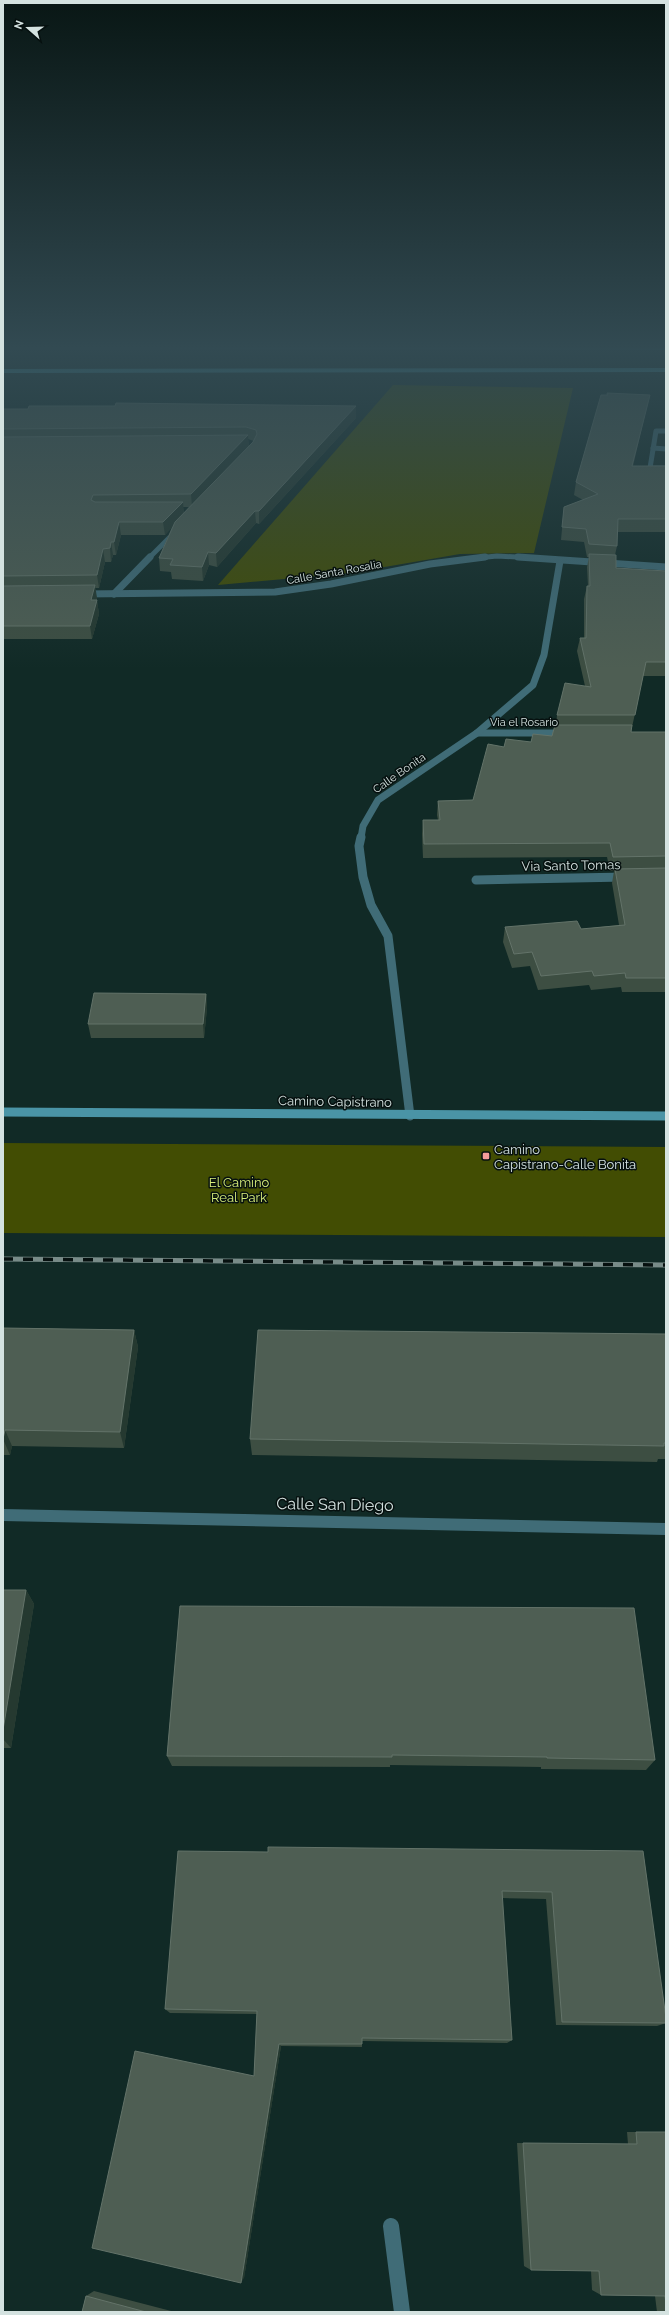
<svg xmlns="http://www.w3.org/2000/svg" width="669" height="2315" font-family="Raleway,sans-serif">
  <style>
    .green { fill: #424d03 }
    .lines { fill: none; stroke-linecap: round; stroke-linejoin: round }
    .minor-far4 { stroke: #406c77; stroke-width: 5 }
    .minor-far3 { stroke: #406c77; stroke-width: 7 }
    .minor-far2 { stroke: #406c77; stroke-width: 9 }
    .minor-far1 { stroke: #406c77; stroke-width: 12 }
    .minor { stroke: #406c77; stroke-width: 16 }
    .tertiary-far2 { stroke: #406c77; stroke-width: 5 }
    .tertiary-far1 { stroke: #406c77; stroke-width: 7 }
    .tertiary { stroke: #406c77; stroke-width: 9 }
    .secondary { stroke: #4a94a6; stroke-width: 9 }
    .motorway { fill: #55ceeb; fill-rule: evenodd }
    .rail-casing { stroke: #788b88; stroke-width: 5 }
    .rail { stroke: #06100f; stroke-width: 3.5; stroke-dasharray: 10; stroke-linecap: butt }
    .wall { fill: #3d4e42; fill-rule: evenodd }
    .shaded-wall { fill: #253930 }
    .building { fill: #4e5e53; stroke: #637369 }
    .poi-dot { fill: #f59b99; stroke: #06100f; stroke-width: 1.5 }
    .labels { text-anchor: middle; stroke-width: 3; stroke-linejoin: round; paint-order: stroke }
    .far-street-label { font-size: 11px; fill: #d4e2e0; stroke: #06100f }
    .street-label { font-size: 13px; fill: #d4e2e0; stroke: #06100f }
    .poi-label { font-size: 13px; fill: #d4e2e0; stroke: #06100f; text-anchor: start }
    .park-label { font-size: 13px; fill: #d7ee7a; stroke: #06100f }
    .near-street-label { font-size: 16px; fill: #d4e2e0; stroke: #06100f }
  </style>
  <rect width="100%" height="100%" fill="#112a26"/>
  <g class="green">
    <path d="M 393,385 L 573,388 L 534,553 L 460,554 L 350,573 L 218,585 Z"/>
    <path d="M 3,1143 L 666,1147 L 666,1237 L 3,1233 Z"/>
  </g>
  <g class="lines">
    <g class="minor-far4">
      <path d="M 666,431 L 656,431 L 650,468 L 666,468"/>
      <path d="M 653,448 L 666,449"/>
      <path d="M 149,558 L 176,531"/>
    </g>
    <g class="minor-far3">
      <path d="M 114,594 L 150,557"/>
      <path d="M 477,733 L 565,733"/>
    </g>
    <path class="minor-far2" d="M 476,880 L 626,877"/>
    <path class="minor-far1" d="M 3,1515 L 666,1529"/>
    <path class="minor" d="M 391,2226 L 402,2312"/>
    <path class="tertiary-far2" d="M 477,558 L 497,556 L 534,558"/>
    <g class="tertiary-far1">
      <path d="M 518,557 L 666,567"/>
      <path d="M 83,594 L 275,592 L 331,584 L 430,564 L 485,557"/>
      <path d="M 361,838 L 363,826 L 378,800 L 477,733 L 533,685 L 544,655 L 560,561"/>
    </g>
    <path class="tertiary" d="M 361,837 L 359,846 L 363,877 L 371,905 L 388,936 L 410,1116"/>
    <path class="secondary" d="M 3,1112 L 666,1116"/>
    <g class="motorway">
      <path d="M 3,345 L 666,346 L 666,350 L 3,348 Z"/>
      <path d="M 666,368 L 666,372 L 3,373 L 3,369 Z"/>
    </g>
    <defs>
      <path id="rail" d="M 3,1259 L 666,1265"/>
    </defs>
    <use href="#rail" class="rail-casing"/>
    <use href="#rail" class="rail"/>
  </g>
  <g class="wall">
    <path d="M 607,393 L 650,395 L 647,406 L 633,466 L 666,466 L 666,532 L 617,532 L 617,546 L 615,555 L 616,568 L 666,571 L 666,676 L 643,676 L 631,732 L 666,732 L 666,992 L 622,992 L 621,987 L 591,990 L 589,985 L 538,990 L 530,966 L 512,968 L 503,942 L 505,927 L 581,929 L 619,925 L 612,883 L 614,871 L 610,871 L 607,857 L 423,858 L 422,834 L 423,820 L 438,820 L 437,815 L 438,801 L 473,800 L 504,747 L 531,742 L 552,736 L 556,725 L 557,715 L 585,686 L 577,651 L 580,638 L 584,638 L 584,599 L 587,586 L 588,586 L 587,567 L 589,557 L 587,557 L 584,542 L 561,540 L 564,507 L 583,500 L 574,495 L 576,482 Z"/>
    <path d="M 3,409 L 356,418 L 259,524 L 256,523 L 217,567 L 209,565 L 203,581 L 172,579 L 171,572 L 160,571 L 159,558 L 172,527 L 165,535 L 121,535 L 116,555 L 113,555 L 111,562 L 105,562 L 99,588 L 95,588 L 99,614 L 92,639 L 3,639 ZM 248,439 L 254,441 L 249,447 ZM 183,507 L 189,507 L 184,513 Z"/>
    <path d="M 206,994 L 207,1008 L 204,1038 L 91,1038 L 88,1024 Z"/>
    <path d="M 3,1328 L 134,1330 L 138,1347 L 124,1448 L 12,1446 L 10,1455 L 3,1455 Z"/>
    <path d="M 666,1334 L 666,1459 L 658,1459 L 657,1462 L 252,1455 L 250,1439 Z"/>
    <path d="M 3,1590 L 26,1590 L 34,1604 L 11,1748 L 3,1748 Z"/>
    <path d="M 180,1606 L 655,1760 L 646,1770 L 541,1769 L 541,1767 L 390,1765 L 390,1767 L 172,1766 L 167,1756 Z"/>
    <path d="M 643,1851 L 666,2023 L 657,2026 L 556,2025 L 546,1899 L 502,1898 L 512,2040 L 507,2043 L 362,2041 L 362,2047 L 281,2046 L 244,2278 L 254,2076 L 257,2014 L 170,2013 L 165,2009 L 268,1852 Z"/>
    <path d="M 627,2132 L 666,2132 L 666,2312 L 657,2312 L 655,2296 L 601,2295 L 592,2290 L 591,2271 L 531,2270 L 524,2266 L 517,2143 L 628,2144 Z"/>
    <path d="M 94,2291 L 175,2312 L 82,2312 L 86,2296 Z"/>
  </g>
  <g class="shaded-wall">
    <path d="M 650,395 L 647,406 L 630,478 L 632,466 Z"/>
    <path d="M 356,406 L 356,418 L 259,524 L 259,511 Z"/>
    <path d="M 248,435 L 249,448 L 192,507 L 191,494 Z"/>
    <path d="M 183,502 L 184,515 L 165,535 L 163,522 Z"/>
    <path d="M 255,511 L 256,523 L 217,567 L 216,553 Z"/>
    <path d="M 119,522 L 121,535 L 116,555 L 114,542 Z"/>
    <path d="M 111,542 L 113,555 L 111,562 L 110,548 Z"/>
    <path d="M 103,549 L 105,562 L 99,588 L 97,575 Z"/>
    <path d="M 208,552 L 209,565 L 203,581 L 202,567 Z"/>
    <path d="M 95,585 L 97,598 L 96,601 L 97,600 L 99,614 L 92,639 L 90,626 L 91,600 Z"/>
    <path d="M 206,994 L 207,1008 L 204,1038 L 203,1024 Z"/>
    <path d="M 134,1330 L 138,1347 L 124,1448 L 120,1432 Z"/>
    <path d="M 5,1430 L 12,1446 L 10,1455 L 3,1439 Z"/>
    <path d="M 26,1590 L 34,1604 L 11,1748 L 3,1739 L 3,1730 Z"/>
    <path d="M 279,2044 L 281,2046 L 244,2278 L 241,2283 Z"/>
  </g>
  <g class="building">
    <path d="M 607,393 L 650,395 L 632,466 L 666,466 L 666,519 L 618,519 L 617,546 L 589,544 L 586,529 L 562,527 L 564,507 L 598,494 L 576,482 L 601,395 L 608,395 Z"/>
    <path d="M 116,403 L 356,406 L 259,511 L 255,511 L 216,553 L 208,552 L 202,567 L 170,565 L 173,559 L 159,558 L 175,522 L 253,442 L 257,434 L 256,430 L 246,427 L 3,429 L 3,409 L 28,409 L 29,406 L 115,406 Z"/>
    <path d="M 248,435 L 191,494 L 93,495 L 91,500 L 95,502 L 183,502 L 163,522 L 119,522 L 114,542 L 111,542 L 110,548 L 103,549 L 97,575 L 3,576 L 3,437 Z"/>
    <path d="M 589,554 L 616,555 L 616,568 L 666,571 L 666,662 L 646,662 L 635,715 L 557,715 L 565,683 L 591,687 L 580,638 L 586,638 L 587,586 L 590,586 Z"/>
    <path d="M 95,585 L 91,600 L 97,600 L 90,626 L 3,626 L 3,586 Z"/>
    <path d="M 555,725 L 632,725 L 631,732 L 666,732 L 666,856 L 613,857 L 610,843 L 424,844 L 423,820 L 440,820 L 438,801 L 473,800 L 488,744 L 504,747 L 506,739 L 531,742 L 533,734 L 552,736 Z"/>
    <path d="M 666,868 L 666,978 L 626,978 L 625,973 L 594,976 L 592,971 L 541,976 L 532,952 L 514,954 L 505,927 L 577,921 L 581,929 L 625,925 L 615,869 Z"/>
    <path d="M 94,993 L 206,994 L 203,1024 L 88,1024 Z"/>
    <path d="M 3,1328 L 134,1330 L 120,1432 L 5,1430 L 3,1439 Z"/>
    <path d="M 258,1330 L 666,1334 L 666,1443 L 664,1443 L 664,1446 L 250,1439 Z"/>
    <path d="M 3,1590 L 26,1590 L 3,1730 Z"/>
    <path d="M 180,1606 L 634,1608 L 655,1760 L 547,1758 L 547,1757 L 392,1755 L 392,1757 L 167,1756 Z"/>
    <path d="M 268,1847 L 643,1851 L 666,2018 L 666,2023 L 562,2022 L 552,1892 L 502,1891 L 512,2040 L 362,2038 L 362,2044 L 279,2044 L 241,2283 L 92,2248 L 135,2051 L 254,2076 L 257,2011 L 165,2009 L 178,1851 L 268,1852 Z"/>
    <path d="M 636,2132 L 666,2132 L 666,2303 L 665,2296 L 601,2295 L 599,2271 L 531,2270 L 523,2143 L 637,2144 Z"/>
    <path d="M 86,2296 L 146,2312 L 82,2312 Z"/>
  </g>
  <linearGradient id="sky" x2="0" y2="1"><stop stop-color="#091715"/><stop offset="0.52" stop-color="#324a52"/><stop offset="1" stop-color="#324a52" stop-opacity="0"/></linearGradient>
  <rect width="669" height="669" fill="url(#sky)"/>
  <rect class="poi-dot" x="482" y="1152" width="8" height="8" rx="2"/>
  <g class="labels">
    <g class="far-street-label">
      <text transform="translate(334 572) rotate(-10)" y="4">Calle Santa Rosalia</text>
      <text x="524" y="726">Via el Rosario</text>
      <text transform="translate(399 773) rotate(-35)" y="4">Calle Bonita</text>
    </g>
    <g class="street-label">
      <text transform="translate(571 865) rotate(-1)" y="5">Via Santo Tomas</text>
      <text transform="translate(335 1101) rotate(1)" y="5">Camino Capistrano</text>
    </g>
    <g class="poi-label">
      <text x="494" y="1154">Camino<tspan x="494" dy="15">Capistrano-Calle Bonita</tspan></text>
    </g>
    <g class="park-label">
      <text x="239" y="1187">El Camino<tspan x="239" dy="15">Real Park</tspan></text>
    </g>
    <g class="near-street-label">
      <text transform="translate(335 1504) rotate(1)" y="6">Calle San Diego</text>
    </g>
  </g>
  <rect width="669" height="2315" fill="none" stroke="#d4e2e0" stroke-width="8"/>
  <g transform="translate(28 28) rotate(290)" stroke="#06100f" stroke-width="3" paint-order="stroke">
  <path d="M0-3L7 15L0 10L-7 15Z" fill="#d4e2e0"/>
  <text y="-6" font-size="11" font-weight="bold" text-anchor="middle" fill="#d4e2e0">N</text>
  </g>
</svg>
